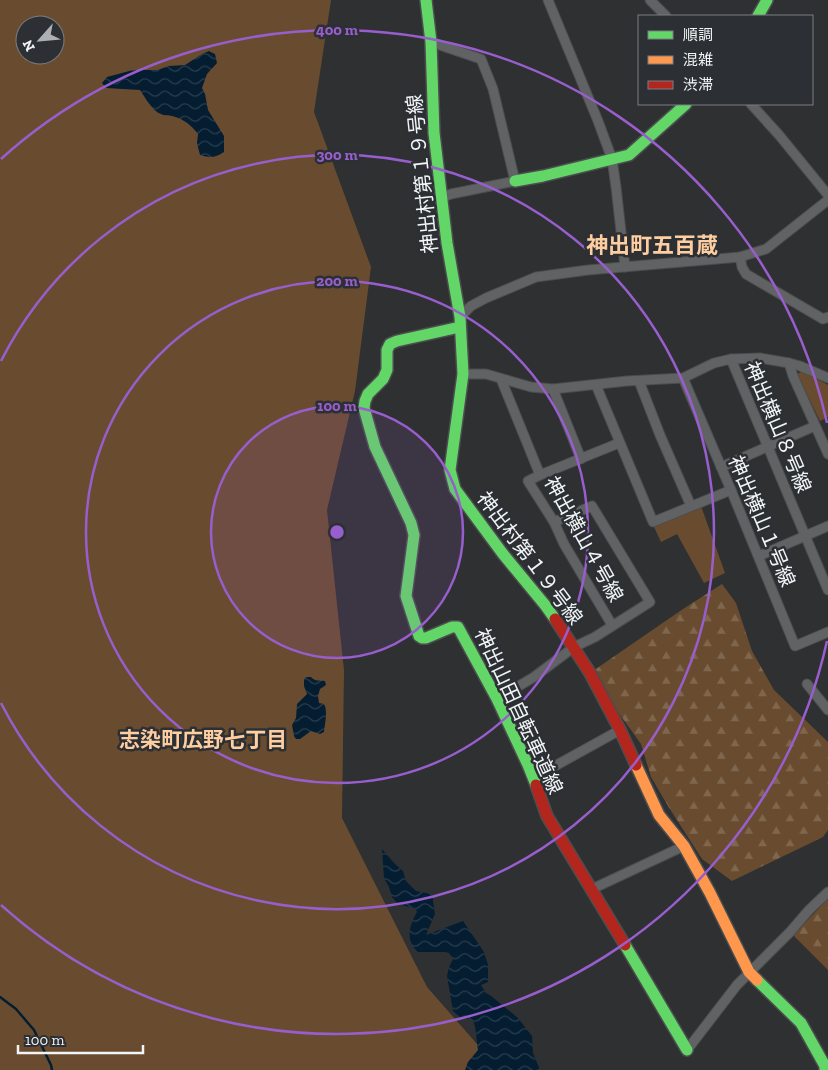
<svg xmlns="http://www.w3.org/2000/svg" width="828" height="1070" font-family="'Zilla Slab','Noto Sans JP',serif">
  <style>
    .green { fill: #694c2f; fill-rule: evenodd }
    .forest { fill: url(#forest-firs) }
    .water { fill: url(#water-waves) }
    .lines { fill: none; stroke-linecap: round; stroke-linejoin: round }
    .stream { stroke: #041d31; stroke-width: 2.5 }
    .street-casing { stroke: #4b4d4f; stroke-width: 11 }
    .fast-casing { stroke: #4b4d4f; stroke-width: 14 }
    .slow-casing { stroke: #4b4d4f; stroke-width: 14 }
    .jam-casing { stroke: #4b4d4f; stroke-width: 14 }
    .street { stroke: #616264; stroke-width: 9 }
    .fast { stroke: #63d668; stroke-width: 11 }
    .slow { stroke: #ff974d; stroke-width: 11 }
    .jam { stroke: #b3261e; stroke-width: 11 }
    .ring { fill: none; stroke: #995ecd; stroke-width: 2.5 }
    .labels { text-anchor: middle; stroke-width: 5; stroke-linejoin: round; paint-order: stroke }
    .street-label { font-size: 20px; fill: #f2f5f7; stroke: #2c3034 }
    .neighbourhood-label { font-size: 21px; font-weight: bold; fill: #fecea1; stroke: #2c3034 }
    .quarter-label { font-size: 22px; font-weight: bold; fill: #fecea1; stroke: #2c3034 }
    .centre { fill: #995ecd; stroke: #2c3034; stroke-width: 2.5 }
    .ring-label { font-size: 15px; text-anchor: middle; font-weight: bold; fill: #995ecd; stroke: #2c3034; stroke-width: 5; stroke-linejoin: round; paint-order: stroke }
  </style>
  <defs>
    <pattern id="forest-firs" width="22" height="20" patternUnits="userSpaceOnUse" patternTransform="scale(1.25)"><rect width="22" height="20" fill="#694c2f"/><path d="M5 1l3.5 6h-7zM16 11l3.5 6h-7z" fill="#7f664e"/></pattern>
    <pattern id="water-waves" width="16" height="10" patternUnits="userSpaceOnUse" patternTransform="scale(1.25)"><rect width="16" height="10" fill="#041d31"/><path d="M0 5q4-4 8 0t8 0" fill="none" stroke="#293e50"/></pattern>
  </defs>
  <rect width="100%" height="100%" fill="#2e3032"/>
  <g class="green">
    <path d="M 0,0 L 331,0 L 314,112 L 371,267 L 355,391 L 327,510 L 344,670 L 342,818 L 427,987 L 484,1052 L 481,1070 L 0,1070 ZM 25,25 L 55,25 L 55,55 L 25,55 Z"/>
    <path d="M 803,371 L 828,385 L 828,417 L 820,421 L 797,374 Z"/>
    <path d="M 701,506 L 725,573 L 704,583 L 677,534 L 661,542 L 654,527 Z"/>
  </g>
  <g class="forest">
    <path d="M 722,584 L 736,603 L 752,651 L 774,690 L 828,742 L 828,830 L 823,837 L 732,881 L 702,859 L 668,806 L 651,777 L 641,744 L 590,673 L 683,609 Z"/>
    <path d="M 828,899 L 828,970 L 793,935 Z"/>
  </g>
  <g class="water">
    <path d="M 209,51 L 215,54 L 217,63 L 207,74 L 202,88 L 205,94 L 208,110 L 224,136 L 224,152 C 215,158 210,158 200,155 L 197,143 L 198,134 C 191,125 184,119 172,116 C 169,115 164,116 161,114 C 152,111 145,97 140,90 L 106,88 L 102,83 L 107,77 L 133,70 L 157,70 L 169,66 L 185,65 L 202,54 Z"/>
    <path d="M 307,677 L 311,677 C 315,682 320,680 325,681 L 326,685 L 320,689 L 318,696 L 319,703 L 324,704 C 328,711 325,723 324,732 L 320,734 L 311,731 L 300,739 L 296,739 L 294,736 L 292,725 L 296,718 L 297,704 L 307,694 L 304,686 L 304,679 Z"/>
    <path d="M 382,849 L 394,863 L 403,871 L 406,881 L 416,891 L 432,894 L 435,914 L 426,935 L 463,921 L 484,952 L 488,965 L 488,982 L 481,985 L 486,993 L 490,995 L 518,1018 L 532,1036 L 533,1053 L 540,1070 L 465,1070 L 468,1062 L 478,1050 C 476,1041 477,1030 473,1020 L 460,1017 L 453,1011 L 447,976 L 449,967 L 453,959 L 449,953 L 445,952 L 418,952 C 405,940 409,926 417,912 L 416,909 L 398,904 L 392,897 L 389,887 L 384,878 Z"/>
  </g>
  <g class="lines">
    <path class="stream" d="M 0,997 L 16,1009 L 34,1030 L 51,1065 L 52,1070"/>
    <defs>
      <g id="street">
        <path d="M 548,0 L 598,121 L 612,159 L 616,187 L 625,267"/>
        <path d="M 650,0 L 666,16"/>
        <path d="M 431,42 L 481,59 L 493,89 L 515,181 L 451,194 L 441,198"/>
        <path d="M 751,104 L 779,135 L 828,195"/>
        <path d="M 740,257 L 742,267 L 746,274 L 823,319 L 828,317"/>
        <path d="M 460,317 L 471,306 L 486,298 L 536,277 L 588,270 L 740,257 L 766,249 L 828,200"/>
        <path d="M 731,359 L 828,590"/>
        <path d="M 789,363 L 800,366 L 828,378"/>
        <path d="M 463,374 L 486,374 L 531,387 L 553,389 L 627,381 L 683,378 L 714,363 L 731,359 L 760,358 L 789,363 L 793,376 L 828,454"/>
        <path d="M 683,378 L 731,490 L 795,646 L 828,632"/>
        <path d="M 501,379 L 540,475 L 619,443"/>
        <path d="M 639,381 L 660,435 L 691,506"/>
        <path d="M 596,385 L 653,522 L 731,490"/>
        <path d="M 553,389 L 581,459"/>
        <path d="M 721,467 L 815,426"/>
        <path d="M 540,475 L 528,481 L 554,522 L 564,544 L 612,625"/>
        <path d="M 759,556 L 828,526"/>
        <path d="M 807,684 L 828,710"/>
        <path d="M 497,699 L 534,677 L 574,647 L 595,637 L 650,602 L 592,506 L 554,522"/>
        <path d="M 534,779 L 544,772 L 620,730"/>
        <path d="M 592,889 L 684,846"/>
        <path d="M 687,1050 L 737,985 L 790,932 L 809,910 L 828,892"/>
      </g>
      <g id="fast">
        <path d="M 426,0 L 431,42 L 434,133 L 447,243 L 460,317 L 463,374 L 450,470 L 455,489 L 503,554 L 545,605 L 555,619"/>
        <path d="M 758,16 L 767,0"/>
        <path d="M 515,181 L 543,176 L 629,155 L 686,104"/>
        <path d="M 460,327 L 397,341 L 390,344 L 387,350 L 387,370 L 383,379 L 368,394 L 365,401 L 364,408 L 375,447 L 411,523 L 414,535 L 406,596 L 419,636 L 422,638 L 426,638 L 452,627 L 458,627 L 497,699 L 528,765 L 536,785"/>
        <path d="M 625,945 L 687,1050"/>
        <path d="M 757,980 L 801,1023 L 825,1066 L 825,1070"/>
      </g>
      <path id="slow" d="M 636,765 L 659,815 L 684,846 L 710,893 L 749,972 L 757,980"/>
      <g id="jam">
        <path d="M 555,619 L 590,673 L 620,730 L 636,765"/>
        <path d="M 536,785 L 547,816 L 625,945"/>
      </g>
    </defs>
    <use href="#street" class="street-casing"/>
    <use href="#fast" class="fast-casing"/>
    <use href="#slow" class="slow-casing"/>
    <use href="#jam" class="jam-casing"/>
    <use href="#street" class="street"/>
    <use href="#fast" class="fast"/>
    <use href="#slow" class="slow"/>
    <use href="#jam" class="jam"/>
  </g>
  <circle cx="337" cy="532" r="126" fill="#995ecd" fill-opacity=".12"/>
  <g class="ring">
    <circle cx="337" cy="532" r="126"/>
    <circle cx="337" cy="532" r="251"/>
    <path d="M1 361A377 377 0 1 1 1 703"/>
    <path d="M827 641A502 502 0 0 1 1 905M1 159A502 502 0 0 1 827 423"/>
  </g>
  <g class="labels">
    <g class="street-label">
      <text transform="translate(422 174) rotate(-96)" y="7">神出村第１９号線</text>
      <text transform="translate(778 427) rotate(67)" y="7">神出横山８号線</text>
      <text transform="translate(762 521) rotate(67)" y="7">神出横山１号線</text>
      <text transform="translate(584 539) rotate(61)" y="7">神出横山４号線</text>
      <text transform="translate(530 558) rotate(53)" y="7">神出村第１９号線</text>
      <text transform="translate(519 711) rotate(65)" y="7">神出山田自転車道線</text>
    </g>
    <g class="neighbourhood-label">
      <text x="203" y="747">志染町広野七丁目</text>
    </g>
    <g class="quarter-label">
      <text x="652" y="253">神出町五百蔵</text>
    </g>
  </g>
  <circle cx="337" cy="532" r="8" class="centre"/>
  <g class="ring-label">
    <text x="337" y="35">400 m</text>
    <text x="337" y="160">300 m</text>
    <text x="337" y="286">200 m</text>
    <text x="337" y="411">100 m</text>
  </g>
  <rect x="638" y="15" width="175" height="90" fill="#2c3034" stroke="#7b7f82"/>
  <rect x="648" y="31" width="25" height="8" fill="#63d668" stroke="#7b7f82"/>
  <text x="683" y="40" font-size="15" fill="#f2f5f7">順調</text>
  <rect x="648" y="56" width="25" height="8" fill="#ff974d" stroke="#7b7f82"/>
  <text x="683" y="65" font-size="15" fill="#f2f5f7">混雑</text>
  <rect x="648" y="81" width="25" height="8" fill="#b3261e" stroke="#7b7f82"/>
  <text x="683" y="90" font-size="15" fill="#f2f5f7">渋滞</text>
  <g transform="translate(40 40) rotate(243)"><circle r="24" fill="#2c3034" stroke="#7b7f82"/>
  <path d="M0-4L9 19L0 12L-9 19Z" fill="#adb0b2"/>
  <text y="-8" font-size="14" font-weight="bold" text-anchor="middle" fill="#f2f5f7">N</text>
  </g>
  <path d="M18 1045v8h125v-8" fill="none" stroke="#f2f5f7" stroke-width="2.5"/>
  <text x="25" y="1045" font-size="15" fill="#f2f5f7" stroke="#2c3034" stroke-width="4" paint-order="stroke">100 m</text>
</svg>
